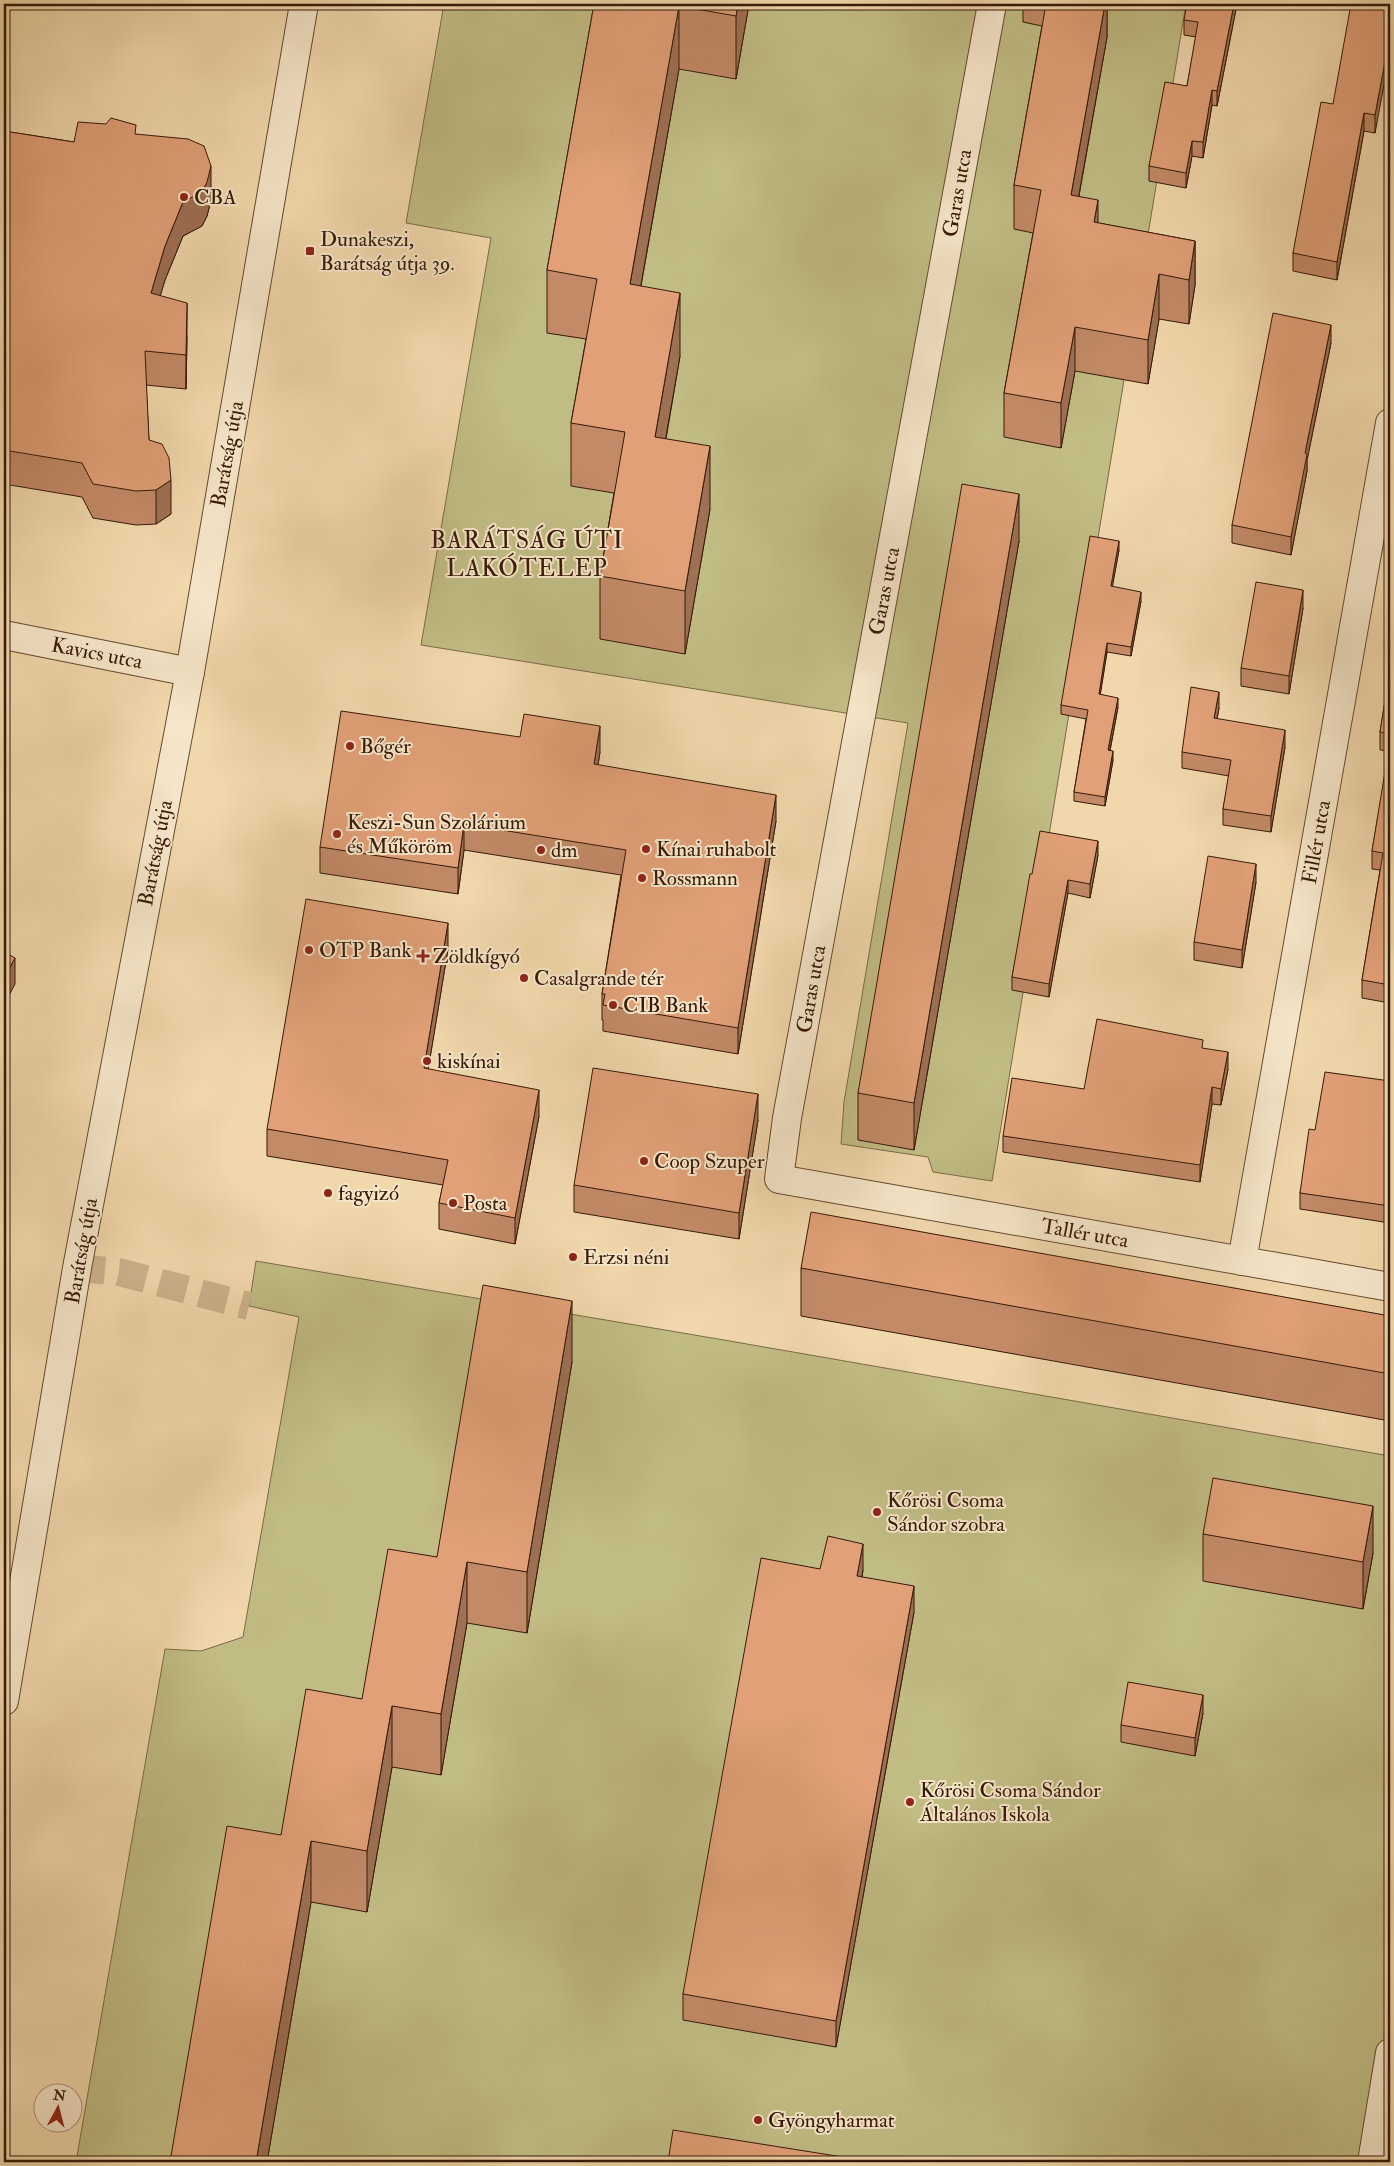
<svg xmlns="http://www.w3.org/2000/svg" width="1394" height="2166" font-family="'IM FELL Double Pica',serif">
  <style>
    .green { fill: #c1bc84; stroke: #7c6a46 }
    .lines { fill: none; stroke-linecap: round; stroke-linejoin: round }
    .minor-tunnel { stroke: #ccb28b; stroke-width: 28; stroke-dasharray: 28 14; stroke-linecap: butt }
    .minor-casing { stroke: #664930; stroke-width: 30 }
    .minor { stroke: #f6e6c9; stroke-width: 28 }
    .wall { fill: #c28a67; stroke: #371907 }
    .shaded-wall { fill: #9e7054; stroke: #371907 }
    .building { fill: #e1a078; stroke: #371907 }
    .poi-dot { fill: #8f2418; stroke: #f6e6c9; stroke-width: 2 }
    .labels { text-anchor: middle; stroke-width: 4; stroke-linejoin: round; paint-order: stroke }
    .street-label { font-size: 21px; fill: #371907; stroke: #f6e6c9 }
    .poi-label { font-size: 21px; fill: #371907; stroke: #f6e6c9; text-anchor: start }
    .quarter-label { font-size: 24px; letter-spacing: 1px; fill: #371907; stroke: #f6e6c9 }
  </style>
  <rect width="100%" height="100%" fill="#f1d8ac"/>
  <filter id="stains"><feTurbulence type="fractalNoise" baseFrequency=".004" numOctaves="4"/><feColorMatrix values="0 0 0 0 .2 0 0 0 0 .09 0 0 0 0 .02 0 0 0 .5 -.17"/></filter>
  <radialGradient id="worn" r=".72"><stop offset=".6" stop-color="#630" stop-opacity="0"/><stop offset="1" stop-color="#630" stop-opacity=".3"/></radialGradient>
  <g class="green">
    <path d="M 444,4 L 1186,4 L 992,1181 L 933,1172 L 928,1157 L 841,1144 L 844,1102 L 908,723 L 421,645 L 491,238 L 406,223 Z"/>
    <path d="M 256,1261 L 724,1340 L 1390,1456 L 1390,2053 L 1372,2162 L 76,2162 L 165,1649 L 201,1651 L 243,1637 L 299,1317 L 249,1306 Z"/>
  </g>
  <g class="lines">
    <path class="minor-tunnel" d="M 77,1268 L 119,1272 L 249,1306"/>
    <defs>
      <g id="minor">
        <path d="M 992,4 L 787,1118 L 779,1179 L 1390,1287"/>
        <path d="M 4,635 L 190,672"/>
        <path d="M 1242,1261 L 1390,423"/>
        <path d="M 4,1701 L 77,1268 L 190,672 L 304,4"/>
        <path d="M 1372,2162 L 1390,2053"/>
      </g>
    </defs>
    <use href="#minor" class="minor-casing"/>
    <use href="#minor" class="minor"/>
  </g>
  <g class="wall">
    <path d="M 594,4 L 749,4 L 736,79 L 679,69 L 641,286 L 680,356 L 666,439 L 710,509 L 685,654 L 600,639 L 600,576 L 614,493 L 571,486 L 571,423 L 586,339 L 547,333 L 547,270 Z"/>
    <path d="M 1023,4 L 1107,4 L 1107,37 L 1079,196 L 1098,223 L 1195,241 L 1195,285 L 1189,324 L 1159,319 L 1148,384 L 1075,371 L 1061,448 L 1004,437 L 1004,393 L 1033,233 L 1014,229 L 1014,185 L 1042,26 L 1023,22 Z"/>
    <path d="M 1237,4 L 1217,106 L 1212,105 L 1203,158 L 1192,156 L 1186,188 L 1149,181 L 1149,166 L 1187,86 L 1196,37 L 1184,35 L 1184,20 Z"/>
    <path d="M 1390,4 L 1375,133 L 1364,131 L 1337,280 L 1293,271 L 1293,253 L 1333,104 Z"/>
    <path d="M 4,131 L 74,142 L 136,134 L 211,200 L 207,216 L 202,226 L 183,236 L 165,280 L 160,296 L 187,337 L 186,389 L 146,385 L 149,440 L 171,514 L 156,524 L 136,525 L 93,518 L 82,497 L 4,484 Z"/>
    <path d="M 1331,343 L 1307,460 L 1307,471 L 1291,555 L 1232,543 L 1232,525 Z"/>
    <path d="M 1019,541 L 914,1150 L 858,1140 L 858,1093 Z"/>
    <path d="M 1119,550 L 1112,586 L 1141,601 L 1131,656 L 1107,652 L 1100,694 L 1118,707 L 1110,751 L 1113,760 L 1105,806 L 1074,801 L 1074,792 L 1086,719 L 1061,714 L 1061,705 Z"/>
    <path d="M 1303,608 L 1289,694 L 1241,686 L 1241,668 Z"/>
    <path d="M 1390,670 L 1390,1003 L 1362,998 L 1362,980 L 1380,870 L 1372,869 L 1372,851 L 1389,751 L 1380,750 L 1380,732 Z"/>
    <path d="M 1219,708 L 1217,719 L 1285,747 L 1271,832 L 1223,825 L 1223,809 L 1229,776 L 1182,768 L 1182,752 Z"/>
    <path d="M 600,752 L 598,765 L 776,821 L 738,1054 L 603,1031 L 603,1020 L 602,1020 L 602,994 L 621,875 L 464,850 L 458,894 L 320,873 L 320,847 Z"/>
    <path d="M 1098,855 L 1090,898 L 1068,893 L 1049,997 L 1012,990 L 1012,977 L 1032,874 Z"/>
    <path d="M 1256,882 L 1242,968 L 1194,960 L 1194,942 Z"/>
    <path d="M 448,949 L 428,1069 L 539,1116 L 515,1244 L 439,1229 L 439,1203 L 443,1185 L 267,1156 L 267,1129 Z"/>
    <path d="M 1228,1069 L 1221,1105 L 1212,1104 L 1200,1182 L 1003,1152 L 1003,1136 L 1084,1089 Z"/>
    <path d="M 1390,1081 L 1390,1223 L 1300,1209 L 1300,1193 L 1315,1130 Z"/>
    <path d="M 758,1120 L 739,1239 L 574,1212 L 574,1185 Z"/>
    <path d="M 801,1268 L 1390,1316 L 1390,1421 L 801,1316 Z"/>
    <path d="M 572,1362 L 527,1633 L 467,1623 L 441,1775 L 392,1767 L 367,1912 L 311,1902 L 267,2162 L 170,2162 L 281,1835 L 362,1699 L 437,1557 Z"/>
    <path d="M 1203,1534 L 1373,1553 L 1363,1609 L 1203,1581 Z"/>
    <path d="M 820,1569 L 863,1570 L 862,1577 L 914,1612 L 836,2047 L 683,2020 L 683,1994 Z"/>
    <path d="M 1203,1713 L 1195,1756 L 1121,1742 L 1121,1725 Z"/>
  </g>
  <g class="shaded-wall">
    <path d="M 738,4 L 749,4 L 736,79 L 736,16 Z"/>
    <path d="M 1105,4 L 1107,4 L 1107,37 L 1071,239 L 1071,195 Z"/>
    <path d="M 1234,4 L 1237,4 L 1217,106 L 1217,91 Z"/>
    <path d="M 679,6 L 679,69 L 630,347 L 630,284 Z"/>
    <path d="M 1390,35 L 1390,53 L 1375,133 L 1375,115 Z"/>
    <path d="M 1212,90 L 1212,105 L 1203,158 L 1203,142 Z"/>
    <path d="M 1364,113 L 1364,131 L 1337,280 L 1337,262 Z"/>
    <path d="M 1192,141 L 1192,156 L 1186,188 L 1186,173 Z"/>
    <path d="M 211,166 L 211,200 L 207,216 L 202,226 L 183,236 L 165,280 L 151,327 L 151,293 L 165,246 L 183,202 Z"/>
    <path d="M 1098,200 L 1098,244 L 1094,222 Z"/>
    <path d="M 1195,241 L 1195,285 L 1189,324 L 1189,280 Z"/>
    <path d="M 1159,274 L 1159,319 L 1148,384 L 1148,340 Z"/>
    <path d="M 680,293 L 680,356 L 655,500 L 655,437 Z"/>
    <path d="M 187,303 L 187,337 L 186,389 L 186,355 Z"/>
    <path d="M 1331,325 L 1331,343 L 1307,460 L 1307,471 L 1291,555 L 1291,537 L 1305,453 Z"/>
    <path d="M 1075,327 L 1075,371 L 1061,448 L 1061,403 Z"/>
    <path d="M 710,446 L 710,509 L 685,654 L 685,591 Z"/>
    <path d="M 171,480 L 171,514 L 156,524 L 156,490 Z"/>
    <path d="M 1019,494 L 1019,541 L 914,1150 L 914,1103 Z"/>
    <path d="M 1119,541 L 1119,550 L 1111,595 L 1111,586 Z"/>
    <path d="M 1303,590 L 1303,608 L 1289,694 L 1289,676 Z"/>
    <path d="M 1141,592 L 1141,601 L 1131,656 L 1131,647 Z"/>
    <path d="M 1107,643 L 1107,652 L 1099,703 L 1099,694 Z"/>
    <path d="M 1219,692 L 1219,708 L 1214,734 L 1214,718 Z"/>
    <path d="M 1118,698 L 1118,707 L 1108,760 L 1108,750 Z"/>
    <path d="M 600,726 L 600,752 L 594,791 L 594,764 Z"/>
    <path d="M 1285,730 L 1285,747 L 1271,832 L 1271,816 Z"/>
    <path d="M 1113,751 L 1113,760 L 1105,806 L 1105,797 Z"/>
    <path d="M 776,795 L 776,821 L 738,1054 L 738,1028 Z"/>
    <path d="M 464,824 L 464,850 L 458,894 L 458,868 Z"/>
    <path d="M 1098,841 L 1098,855 L 1090,898 L 1090,884 Z"/>
    <path d="M 1256,864 L 1256,882 L 1242,968 L 1242,950 Z"/>
    <path d="M 1068,880 L 1068,893 L 1049,997 L 1049,984 Z"/>
    <path d="M 448,923 L 448,949 L 424,1095 L 424,1068 Z"/>
    <path d="M 15,958 L 15,984 L 4,1005 L 4,978 Z"/>
    <path d="M 1228,1052 L 1228,1069 L 1221,1105 L 1221,1089 Z"/>
    <path d="M 1212,1087 L 1212,1104 L 1200,1182 L 1200,1165 Z"/>
    <path d="M 539,1090 L 539,1116 L 515,1244 L 515,1218 Z"/>
    <path d="M 758,1094 L 758,1120 L 739,1239 L 739,1213 Z"/>
    <path d="M 572,1301 L 572,1362 L 527,1633 L 527,1572 Z"/>
    <path d="M 1373,1506 L 1373,1553 L 1363,1609 L 1363,1562 Z"/>
    <path d="M 863,1544 L 863,1570 L 857,1602 L 857,1576 Z"/>
    <path d="M 467,1562 L 467,1623 L 441,1775 L 441,1714 Z"/>
    <path d="M 914,1586 L 914,1612 L 836,2047 L 836,2021 Z"/>
    <path d="M 1203,1695 L 1203,1713 L 1195,1756 L 1195,1738 Z"/>
    <path d="M 392,1706 L 392,1767 L 367,1912 L 367,1851 Z"/>
    <path d="M 311,1841 L 311,1902 L 267,2162 L 256,2162 Z"/>
  </g>
  <g class="building">
    <path d="M 594,4 L 738,4 L 736,16 L 679,6 L 630,284 L 680,293 L 655,437 L 710,446 L 685,591 L 600,576 L 625,432 L 571,423 L 597,279 L 547,270 Z"/>
    <path d="M 1046,4 L 1105,4 L 1071,195 L 1098,200 L 1094,222 L 1195,241 L 1189,280 L 1159,274 L 1148,340 L 1075,327 L 1061,403 L 1004,393 L 1041,190 L 1014,185 Z"/>
    <path d="M 1187,4 L 1234,4 L 1217,91 L 1212,90 L 1203,142 L 1192,141 L 1186,173 L 1149,166 L 1165,82 L 1187,86 L 1198,22 L 1184,20 Z"/>
    <path d="M 1351,4 L 1390,4 L 1390,35 L 1375,115 L 1364,113 L 1337,262 L 1293,253 L 1321,102 L 1333,104 Z"/>
    <path d="M 111,118 L 136,125 L 135,134 L 188,139 L 204,146 L 211,166 L 207,182 L 202,192 L 183,202 L 165,246 L 151,293 L 187,303 L 186,355 L 145,351 L 149,440 L 162,444 L 169,458 L 171,480 L 156,490 L 136,491 L 93,484 L 82,463 L 4,450 L 4,131 L 74,142 L 78,122 L 106,124 Z"/>
    <path d="M 1273,313 L 1331,325 L 1305,453 L 1307,454 L 1291,537 L 1232,525 Z"/>
    <path d="M 962,484 L 1019,494 L 914,1103 L 858,1093 Z"/>
    <path d="M 1090,536 L 1119,541 L 1111,586 L 1141,592 L 1131,647 L 1107,643 L 1099,694 L 1118,698 L 1108,750 L 1113,751 L 1105,797 L 1074,792 L 1088,710 L 1061,705 Z"/>
    <path d="M 1256,582 L 1303,590 L 1289,676 L 1241,668 Z"/>
    <path d="M 1390,670 L 1390,734 L 1380,732 Z"/>
    <path d="M 1191,687 L 1219,692 L 1214,718 L 1285,730 L 1271,816 L 1223,809 L 1231,760 L 1182,752 Z"/>
    <path d="M 341,711 L 520,737 L 524,714 L 600,726 L 594,764 L 776,795 L 738,1028 L 603,1005 L 605,994 L 602,994 L 626,850 L 464,824 L 458,868 L 320,847 Z"/>
    <path d="M 1390,741 L 1390,985 L 1362,980 L 1383,853 L 1372,851 Z"/>
    <path d="M 1040,831 L 1098,841 L 1090,884 L 1068,880 L 1049,984 L 1012,977 L 1030,874 L 1032,874 Z"/>
    <path d="M 1208,856 L 1256,864 L 1242,950 L 1194,942 Z"/>
    <path d="M 306,899 L 448,923 L 424,1068 L 539,1090 L 515,1218 L 439,1203 L 448,1160 L 267,1129 Z"/>
    <path d="M 4,952 L 15,958 L 4,978 Z"/>
    <path d="M 1097,1019 L 1203,1040 L 1202,1048 L 1228,1052 L 1221,1089 L 1212,1087 L 1200,1165 L 1003,1136 L 1012,1078 L 1084,1089 Z"/>
    <path d="M 593,1068 L 758,1094 L 739,1213 L 574,1185 Z"/>
    <path d="M 1325,1072 L 1390,1081 L 1390,1206 L 1300,1193 L 1309,1129 L 1315,1130 Z"/>
    <path d="M 811,1212 L 1390,1316 L 1390,1374 L 801,1268 Z"/>
    <path d="M 483,1285 L 572,1301 L 527,1572 L 467,1562 L 441,1714 L 392,1706 L 367,1851 L 311,1841 L 256,2162 L 170,2162 L 227,1826 L 281,1835 L 306,1689 L 362,1699 L 388,1549 L 437,1557 Z"/>
    <path d="M 1213,1478 L 1373,1506 L 1363,1562 L 1203,1534 Z"/>
    <path d="M 828,1536 L 863,1544 L 857,1576 L 914,1586 L 836,2021 L 683,1994 L 761,1558 L 820,1569 Z"/>
    <path d="M 1128,1682 L 1203,1695 L 1195,1738 L 1121,1725 Z"/>
    <path d="M 673,2130 L 874,2162 L 668,2162 Z"/>
  </g>
  <g class="poi-dot">
    <circle cx="184" cy="197" r="5"/>
    <rect x="305" y="246" width="10" height="10" rx="2.5"/>
    <circle cx="350" cy="746" r="5"/>
    <circle cx="337" cy="834" r="5"/>
    <circle cx="646" cy="849" r="5"/>
    <circle cx="541" cy="850" r="5"/>
    <circle cx="642" cy="878" r="5"/>
    <circle cx="309" cy="950" r="5"/>
    <path d="M420.5 948.5h5v5h5v5h-5v5h-5v-5h-5v-5h5z"/>
    <circle cx="524" cy="978" r="5"/>
    <circle cx="613" cy="1005" r="5"/>
    <circle cx="427" cy="1061" r="5"/>
    <circle cx="644" cy="1161" r="5"/>
    <circle cx="328" cy="1193" r="5"/>
    <circle cx="453" cy="1203" r="5"/>
    <circle cx="573" cy="1257" r="5"/>
    <circle cx="877" cy="1512" r="5"/>
    <circle cx="910" cy="1802" r="5"/>
    <circle cx="758" cy="2120" r="5"/>
  </g>
  <g class="labels">
    <g class="street-label">
      <text transform="translate(957 193) rotate(-80)" y="7">Garas utca</text>
      <text transform="translate(227 454) rotate(-80)" y="7">Barátság útja</text>
      <text transform="translate(884 591) rotate(-79)" y="7">Garas utca</text>
      <text transform="translate(97 653) rotate(11)" y="7">Kavics utca</text>
      <text transform="translate(1316 842) rotate(-80)" y="7">Fillér utca</text>
      <text transform="translate(155 853) rotate(-79)" y="7">Barátság útja</text>
      <text transform="translate(811 989) rotate(-80)" y="7">Garas utca</text>
      <text transform="translate(1085 1233) rotate(10)" y="7">Tallér utca</text>
      <text transform="translate(81 1251) rotate(-80)" y="7">Barátság útja</text>
    </g>
    <g class="poi-label">
      <text x="194" y="204">CBA</text>
      <text x="320" y="246">Dunakeszi,<tspan x="320" dy="24">Barátság útja 39.</tspan></text>
      <text x="360" y="753">Bőgér</text>
      <text x="347" y="829">Keszi-Sun Szolárium<tspan x="347" dy="24">és Műköröm</tspan></text>
      <text x="656" y="856">Kínai ruhabolt</text>
      <text x="551" y="857">dm</text>
      <text x="652" y="885">Rossmann</text>
      <text x="319" y="957">OTP Bank</text>
      <text x="433" y="963">Zöldkígyó</text>
      <text x="534" y="985">Casalgrande tér</text>
      <text x="623" y="1012">CIB Bank</text>
      <text x="437" y="1068">kiskínai</text>
      <text x="654" y="1168">Coop Szuper</text>
      <text x="338" y="1200">fagyizó</text>
      <text x="463" y="1210">Posta</text>
      <text x="583" y="1264">Erzsi néni</text>
      <text x="887" y="1507">Kőrösi Csoma<tspan x="887" dy="24">Sándor szobra</tspan></text>
      <text x="920" y="1797">Kőrösi Csoma Sándor<tspan x="920" dy="24">Általános Iskola</tspan></text>
      <text x="768" y="2127">Gyöngyharmat</text>
    </g>
    <g class="quarter-label">
      <text x="527" y="548">BARÁTSÁG ÚTI<tspan x="527" dy="28">LAKÓTELEP</tspan></text>
    </g>
  </g>
  <rect width="1394" height="2166" fill="none" stroke="#f1d8ac" stroke-width="20"/>
  <rect x="5" y="5" width="1384" height="2156" fill="none" stroke="#371907" stroke-width="2.5"/>
  <rect x="10" y="10" width="1374" height="2146" fill="none" stroke="#371907"/>
  <g transform="translate(58 2108) rotate(7)"><circle r="24" fill="#f6e6c9" stroke="#aa947b"/>
  <path d="M0-4L9 19L0 12L-9 19Z" fill="#8f2418"/>
  <text y="-8" font-size="14" font-weight="bold" text-anchor="middle" fill="#371907">N</text>
  </g>
  <rect width="100%" height="100%" filter="url(#stains)"/>
  <rect width="100%" height="100%" fill="url(#worn)"/>
</svg>
